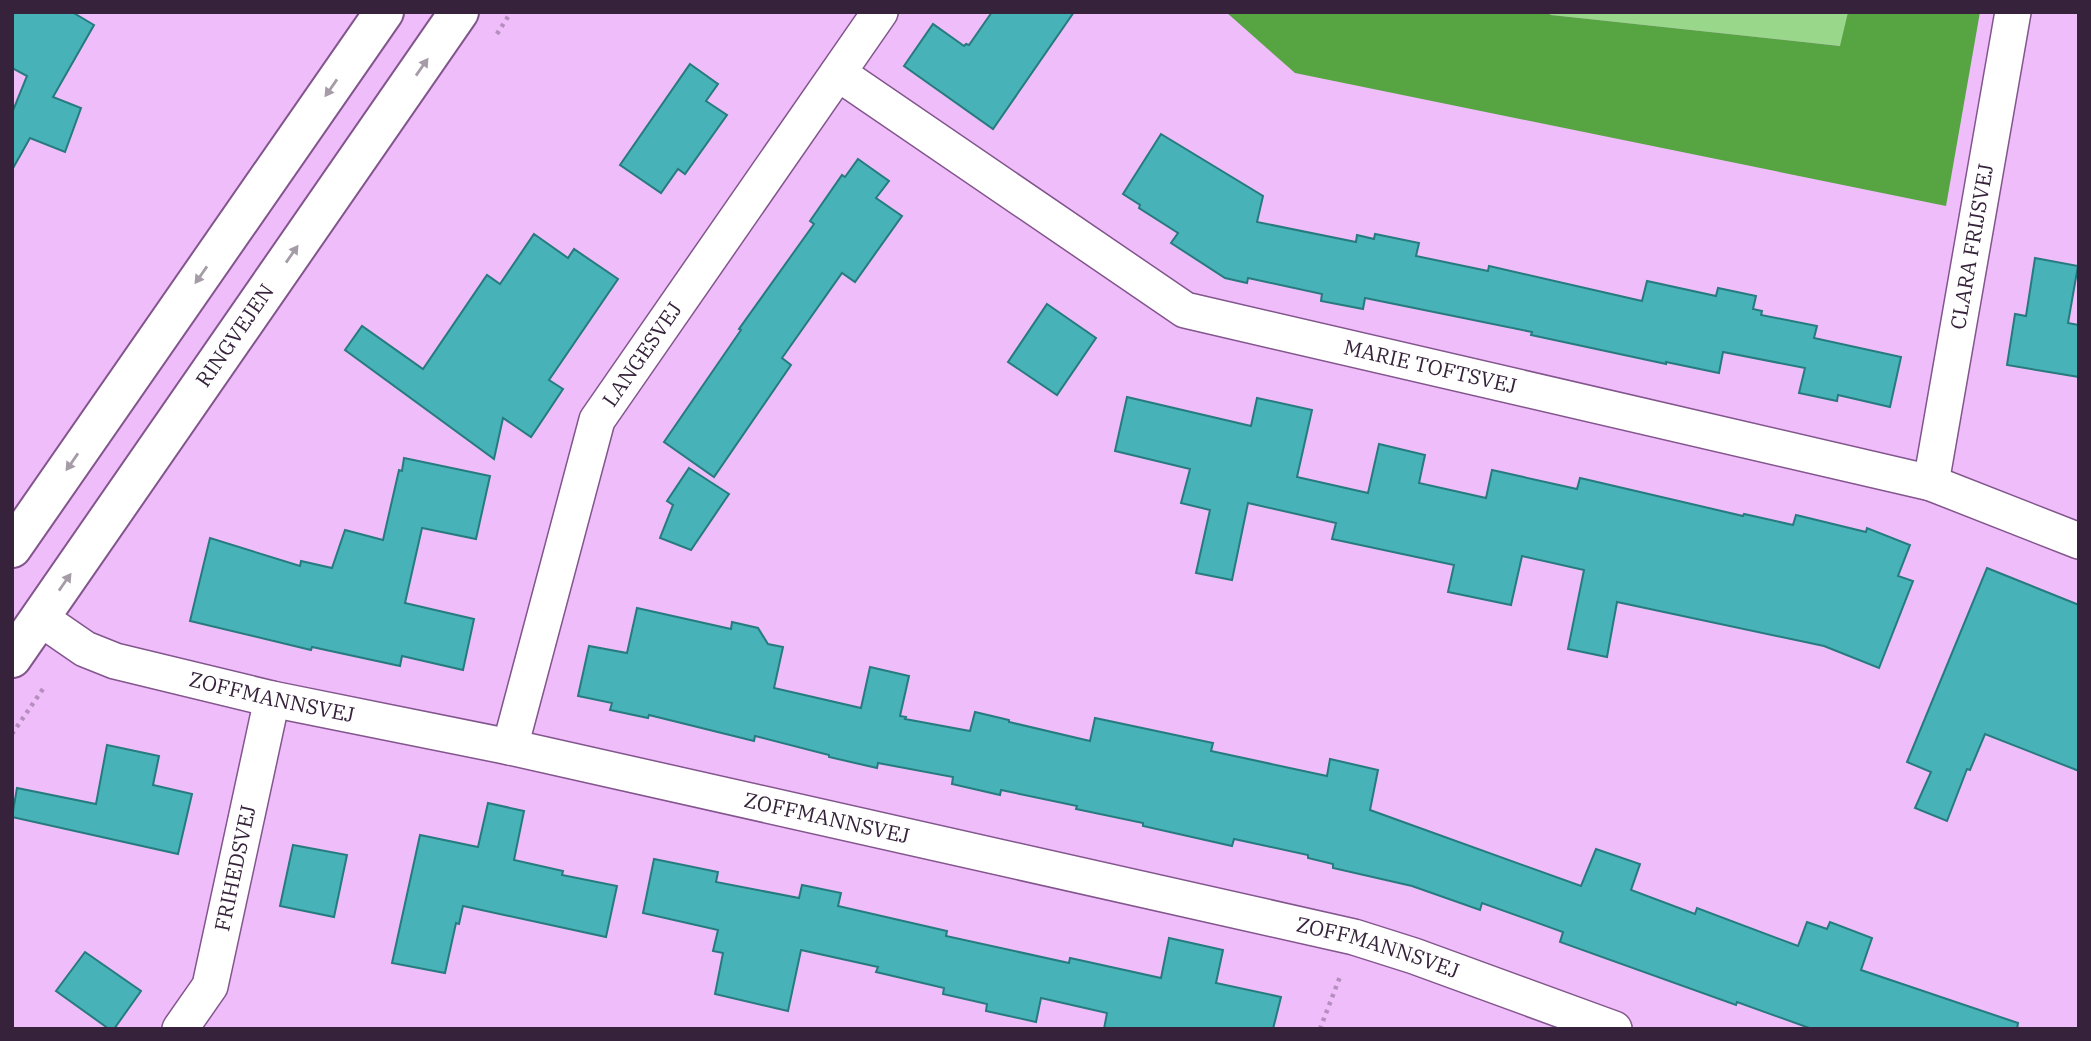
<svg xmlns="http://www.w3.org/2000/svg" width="2091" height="1041" font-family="'IBM Plex Serif',serif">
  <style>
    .green { fill: #99d78a }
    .forest { fill: #56a442 }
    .building { fill: #47b3b8; stroke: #277a7e; stroke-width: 2 }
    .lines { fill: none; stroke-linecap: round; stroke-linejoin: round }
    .street-casing { stroke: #82568c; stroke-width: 38 }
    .secondary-casing { stroke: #82568c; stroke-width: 42 }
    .path { stroke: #b58ebf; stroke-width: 4.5; stroke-dasharray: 3.5 5; stroke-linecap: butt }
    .street { stroke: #fff; stroke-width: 35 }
    .secondary { stroke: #fff; stroke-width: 38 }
    .oneway { fill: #a59ca7 }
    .labels { text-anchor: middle; stroke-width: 7; stroke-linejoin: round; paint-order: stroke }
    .street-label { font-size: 21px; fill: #36233b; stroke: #f0d3f8 }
  </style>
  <rect width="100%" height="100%" fill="#eebdfa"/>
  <path class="green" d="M 1547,12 L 1848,12 L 1841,46 L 1551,15 Z"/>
  <path class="forest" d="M 1226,12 L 1547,12 L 1551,15 L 1840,46 L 1848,12 L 1980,12 L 1946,206 L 1295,73 Z"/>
  <g class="building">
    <path d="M 12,12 L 72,12 L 94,25 L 53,97 L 81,108 L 65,152 L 30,138 L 12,170 L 12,113 L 27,76 L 12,68 Z"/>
    <path d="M 992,12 L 1074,12 L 993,129 L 904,66 L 933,24 L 964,46 L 966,44 L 969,45 Z"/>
    <path d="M 690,64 L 718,84 L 706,101 L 727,115 L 685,174 L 678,169 L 661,193 L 620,165 Z"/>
    <path d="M 1161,134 L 1263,196 L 1257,222 L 1356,242 L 1357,235 L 1374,239 L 1375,234 L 1419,243 L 1416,256 L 1488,271 L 1489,266 L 1642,301 L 1647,281 L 1716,296 L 1718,288 L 1756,296 L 1753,309 L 1762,311 L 1761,315 L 1817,326 L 1814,338 L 1901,357 L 1890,407 L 1838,395 L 1837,401 L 1799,393 L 1805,368 L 1723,352 L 1719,373 L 1666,362 L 1666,364 L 1531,335 L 1532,332 L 1365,298 L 1363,309 L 1321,301 L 1322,294 L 1248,278 L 1247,283 L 1225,278 L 1171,243 L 1178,233 L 1139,208 L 1140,205 L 1123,194 Z"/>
    <path d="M 858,159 L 889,181 L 876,198 L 902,216 L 855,282 L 842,273 L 782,358 L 791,365 L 714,477 L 664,442 L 741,330 L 739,329 L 814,224 L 810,221 L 842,175 L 845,177 Z"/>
    <path d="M 534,234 L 568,258 L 574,249 L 618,279 L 549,380 L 563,389 L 531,437 L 503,418 L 494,459 L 345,350 L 362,326 L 423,369 L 487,275 L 500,284 Z"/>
    <path d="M 2035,258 L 2078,266 L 2068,323 L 2079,325 L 2079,377 L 2007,365 L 2015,314 L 2026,316 Z"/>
    <path d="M 1047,304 L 1096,338 L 1057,395 L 1008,362 Z"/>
    <path d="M 1127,397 L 1251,426 L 1257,398 L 1312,410 L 1297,477 L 1368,493 L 1379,444 L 1425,455 L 1419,483 L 1486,498 L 1492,470 L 1577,489 L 1580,478 L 1743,516 L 1744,514 L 1793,525 L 1796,515 L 1866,532 L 1867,528 L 1910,545 L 1898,576 L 1913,581 L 1879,668 L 1824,646 L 1617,602 L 1607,657 L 1568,649 L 1584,570 L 1522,556 L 1511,605 L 1448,592 L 1454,565 L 1332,539 L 1336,523 L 1248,503 L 1232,580 L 1196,573 L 1210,510 L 1181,503 L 1190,469 L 1115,451 Z"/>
    <path d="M 404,458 L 490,476 L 476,539 L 422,528 L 405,603 L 474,619 L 463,670 L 402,656 L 400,666 L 312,647 L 311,650 L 190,621 L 210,538 L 300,566 L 301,561 L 332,568 L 345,530 L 383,540 L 399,470 L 402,471 Z"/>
    <path d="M 689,468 L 729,494 L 691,550 L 660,538 L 673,505 L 667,501 Z"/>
    <path d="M 1987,568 L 2079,605 L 2079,771 L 1985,734 L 1970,770 L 1967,769 L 1947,821 L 1915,808 L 1931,772 L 1907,762 Z"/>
    <path d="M 637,608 L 731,629 L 732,622 L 758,628 L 768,644 L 783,647 L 774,688 L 861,708 L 870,667 L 909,676 L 900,716 L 906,717 L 905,719 L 970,731 L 975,712 L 1009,720 L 1009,722 L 1090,741 L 1095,718 L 1213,743 L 1211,751 L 1327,776 L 1330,759 L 1378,770 L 1370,810 L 1581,886 L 1596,849 L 1640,864 L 1631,890 L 1695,914 L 1697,908 L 1798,946 L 1807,922 L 1827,929 L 1830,922 L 1872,938 L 1861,970 L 2018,1023 L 2017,1029 L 1812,1029 L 1737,1002 L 1736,1005 L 1560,942 L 1563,932 L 1482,903 L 1480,910 L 1412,886 L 1333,868 L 1333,864 L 1308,858 L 1308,855 L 1234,839 L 1232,846 L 1143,826 L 1143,823 L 1076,809 L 1077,806 L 1001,790 L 1000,795 L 952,784 L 953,777 L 878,763 L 877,768 L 829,757 L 829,755 L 755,736 L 754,741 L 649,715 L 648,718 L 610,710 L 612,703 L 578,696 L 589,646 L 627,653 Z"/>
    <path d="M 107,745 L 159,756 L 153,785 L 192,794 L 178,854 L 12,817 L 17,788 L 96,804 Z"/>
    <path d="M 488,803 L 524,811 L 514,860 L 563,871 L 562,875 L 617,886 L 606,937 L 463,906 L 459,924 L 456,923 L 445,973 L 392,963 L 420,835 L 478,847 Z"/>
    <path d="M 293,845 L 347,855 L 334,917 L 280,906 Z"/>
    <path d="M 654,859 L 718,872 L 716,882 L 799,898 L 802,885 L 841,893 L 838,906 L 947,931 L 946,936 L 1069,963 L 1070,958 L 1161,978 L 1169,938 L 1223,950 L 1216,983 L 1281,997 L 1273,1029 L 1104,1029 L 1107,1013 L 1041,998 L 1036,1022 L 986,1011 L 987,1004 L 943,994 L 944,988 L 876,972 L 878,967 L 801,950 L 788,1011 L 715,994 L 723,953 L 713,951 L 718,930 L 643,913 Z"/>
    <path d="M 85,952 L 141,991 L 114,1029 L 109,1029 L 56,991 Z"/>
  </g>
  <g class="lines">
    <defs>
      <g id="street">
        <path id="s1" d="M 838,73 L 1185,310 L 1931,483 L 2079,541"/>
        <path id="s2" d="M 1931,483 L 2013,12"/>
        <path id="s3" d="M 40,618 L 85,649 L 115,661 L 272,699 L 510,747 L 1354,937 L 1414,956 L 1614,1029"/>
        <path id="s4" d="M 510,747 L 597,420 L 880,12"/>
        <path id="s5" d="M 180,1029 L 210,986 L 272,699"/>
      </g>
      <g id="secondary">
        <path d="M 12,548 L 384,12"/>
        <path id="s6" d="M 12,658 L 459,12"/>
      </g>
    </defs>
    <use href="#street" class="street-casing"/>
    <use href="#secondary" class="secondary-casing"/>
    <g class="path">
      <path d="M 497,34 L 511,12"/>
      <path d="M 12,734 L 45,686"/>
      <path d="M 1320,1029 L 1341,974"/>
    </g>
    <use href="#street" class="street"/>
    <use href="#secondary" class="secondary"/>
  </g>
  <defs><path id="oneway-solid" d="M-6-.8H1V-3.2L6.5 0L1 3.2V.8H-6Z" transform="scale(1.75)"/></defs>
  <g class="oneway">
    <use href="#oneway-solid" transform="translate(422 67) rotate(-55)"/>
    <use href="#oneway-solid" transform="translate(331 88) rotate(125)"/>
    <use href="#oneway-solid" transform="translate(292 254) rotate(-55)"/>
    <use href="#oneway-solid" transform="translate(201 275) rotate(125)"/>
    <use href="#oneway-solid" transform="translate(72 462) rotate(125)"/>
    <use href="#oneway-solid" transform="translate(65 582) rotate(-55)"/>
  </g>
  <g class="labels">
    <g class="street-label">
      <text dy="7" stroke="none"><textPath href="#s2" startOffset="240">CLARA FRIJSVEJ</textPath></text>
      <text dy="7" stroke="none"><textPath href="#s6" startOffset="392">RINGVEJEN</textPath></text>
      <text dy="7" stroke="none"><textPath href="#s4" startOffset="418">LANGESVEJ</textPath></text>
      <text dy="7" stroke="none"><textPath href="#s1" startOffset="672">MARIE TOFTSVEJ</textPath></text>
      <text dy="7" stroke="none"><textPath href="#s3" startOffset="248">ZOFFMANNSVEJ</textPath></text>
      <text dy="7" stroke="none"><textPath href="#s3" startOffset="816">ZOFFMANNSVEJ</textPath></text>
      <text dy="7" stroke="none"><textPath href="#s5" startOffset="173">FRIHEDSVEJ</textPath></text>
      <text dy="7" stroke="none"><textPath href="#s3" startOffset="1382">ZOFFMANNSVEJ</textPath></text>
    </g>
  </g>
  <rect width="2091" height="1041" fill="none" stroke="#36233b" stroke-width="28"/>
</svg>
